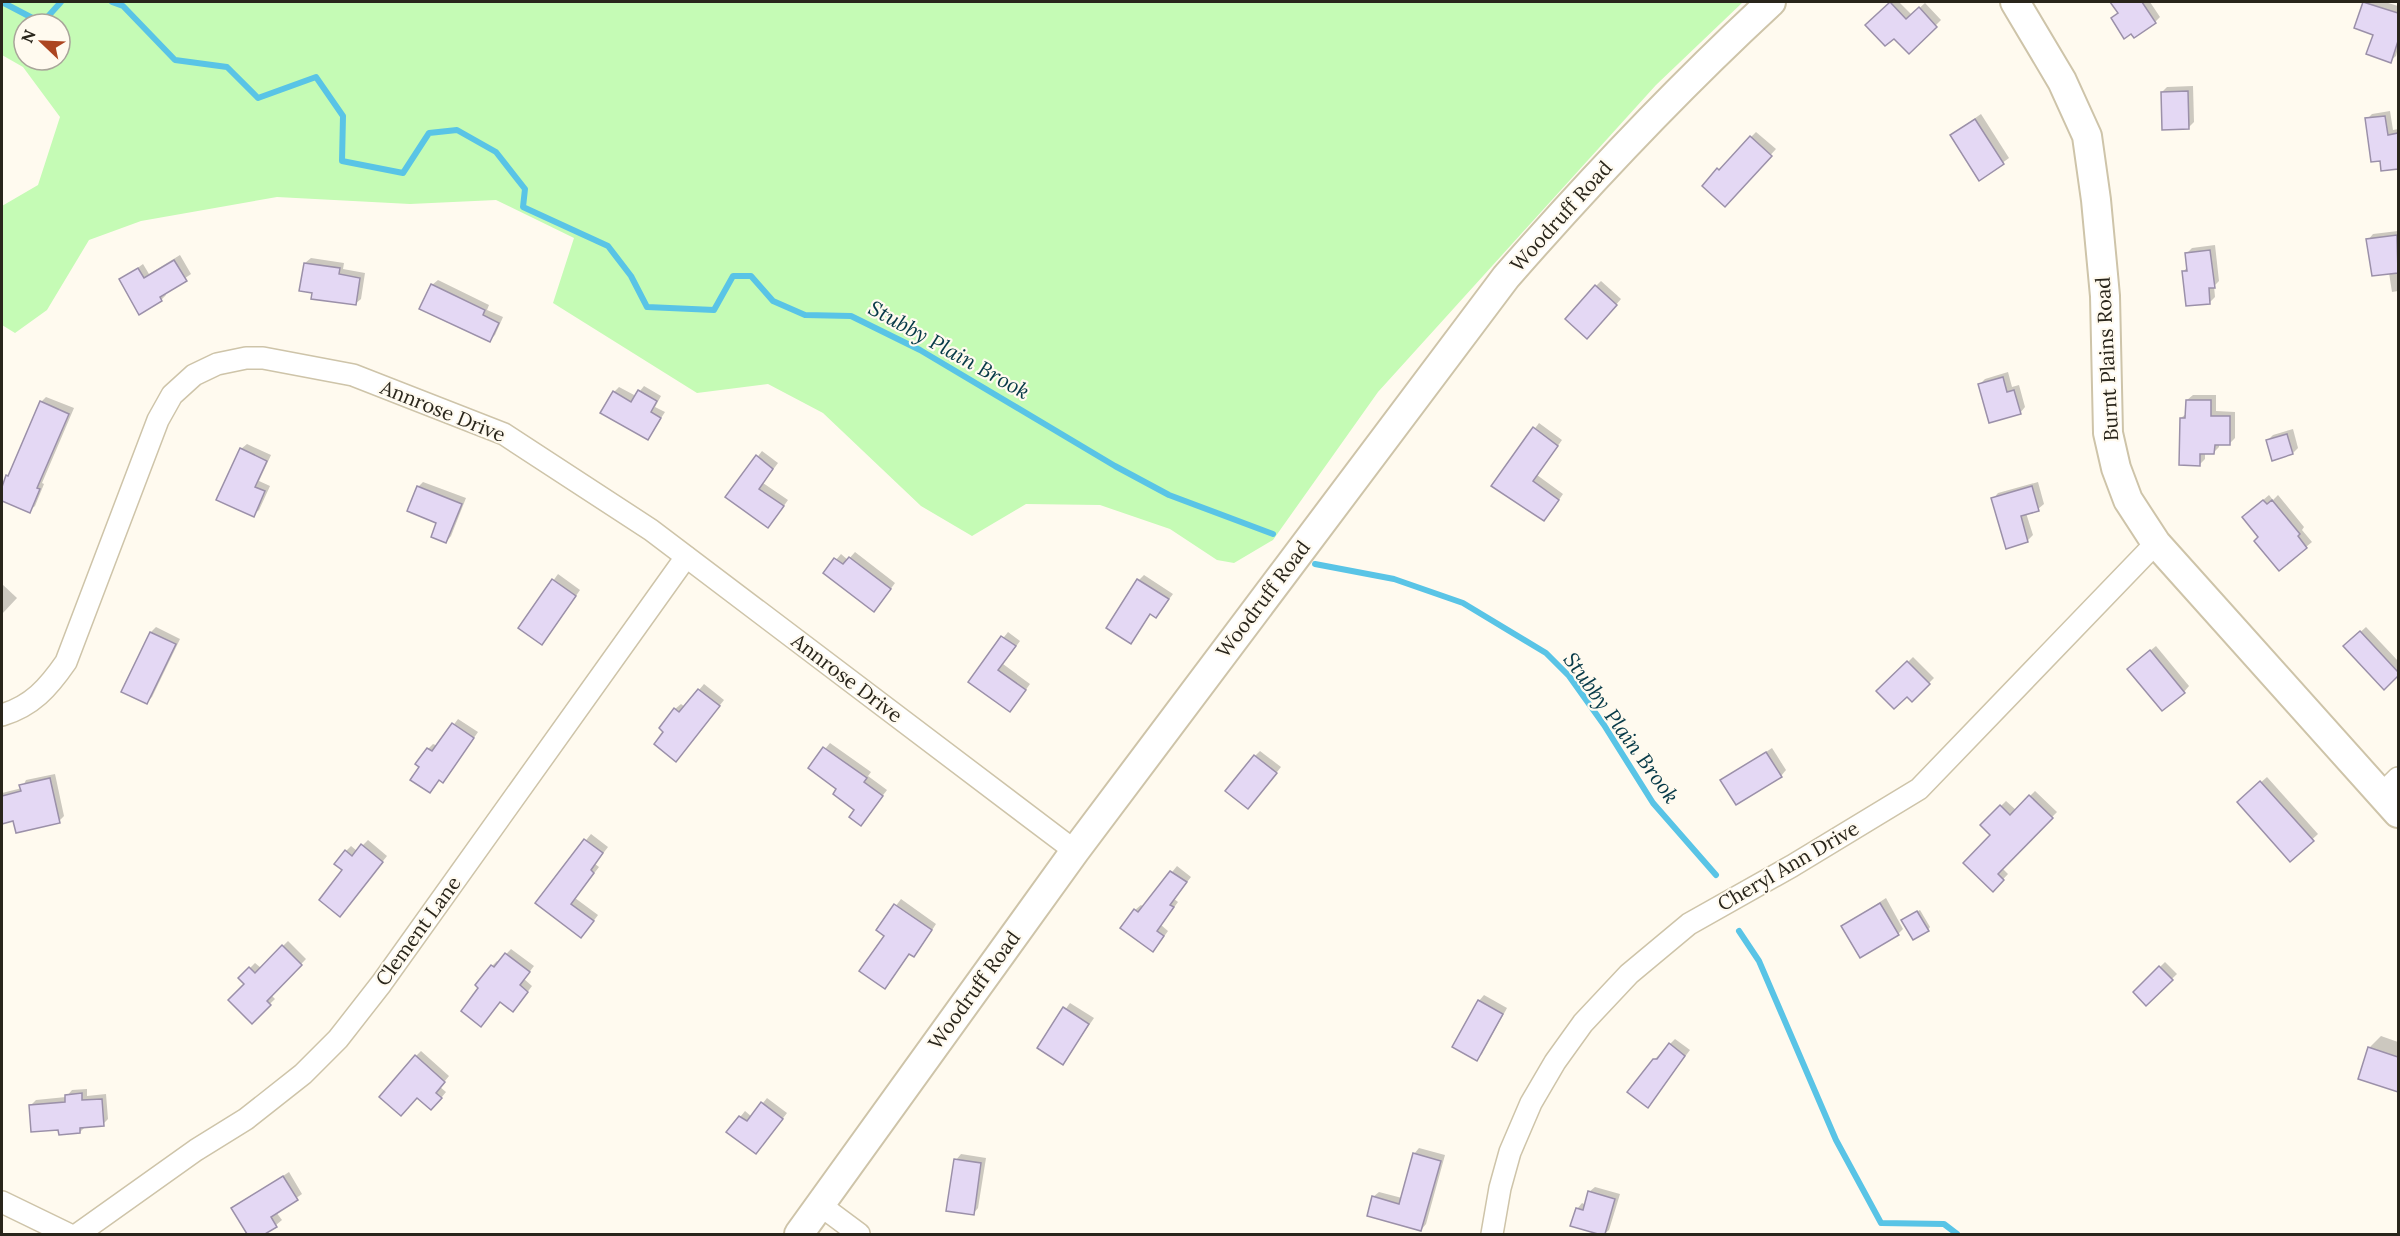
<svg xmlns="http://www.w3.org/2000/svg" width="2400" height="1236" font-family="Lora,serif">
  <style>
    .green { fill: #c5fbb5; fill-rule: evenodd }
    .shadow { fill: #0003 }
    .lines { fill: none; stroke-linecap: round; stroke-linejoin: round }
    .stream { stroke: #59c4e6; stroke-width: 6 }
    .building { fill: #e4d8f4; stroke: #9b90a9; stroke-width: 1.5 }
    .street-casing { stroke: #cec4a9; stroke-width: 24 }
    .secondary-casing { stroke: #cec4a9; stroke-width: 32 }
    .street { stroke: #fff; stroke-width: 21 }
    .secondary { stroke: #fff; stroke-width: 28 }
    .labels { text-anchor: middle; stroke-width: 4.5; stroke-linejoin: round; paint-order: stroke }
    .street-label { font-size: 20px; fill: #29251b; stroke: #fffaef }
    .water-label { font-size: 21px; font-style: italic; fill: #063947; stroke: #fffaef }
  </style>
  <rect width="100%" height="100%" fill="#fffaef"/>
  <path class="green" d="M 2,2 L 1743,2 L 1656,85 L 1378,392 L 1273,540 L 1234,563 L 1217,560 L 1170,529 L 1100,505 L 1026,504 L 972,536 L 921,506 L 823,413 L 768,384 L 697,393 L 553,303 L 574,238 L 496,200 L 410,204 L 277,197 L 141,221 L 89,240 L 47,310 L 15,333 L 2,325 L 2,206 L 38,185 L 60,117 L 23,67 L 2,55 ZM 24,24 L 60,24 L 60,60 L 24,60 Z"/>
  <g class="shadow">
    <path d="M 1892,2 L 1899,2 L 1912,15 L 1925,3 L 1941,20 L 1909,52 L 1894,36 L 1867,25 Z"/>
    <path d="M 2112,2 L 2150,2 L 2160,17 L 2155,22 L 2113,18 L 2119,12 Z"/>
    <path d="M 2365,2 L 2385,2 L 2398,6 L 2398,48 L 2396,56 L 2390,61 L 2375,34 L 2356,28 Z"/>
    <path d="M 2193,86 L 2194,122 L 2189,127 L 2162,92 L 2167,87 Z"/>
    <path d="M 2390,111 L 2393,130 L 2398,129 L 2398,167 L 2382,169 L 2367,119 L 2372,114 Z"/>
    <path d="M 1981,114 L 2009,158 L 1980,179 L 1951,135 Z"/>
    <path d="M 1756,132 L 1776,149 L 1730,199 L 1704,185 Z"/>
    <path d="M 2398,231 L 2398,291 L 2392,292 L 2389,273 L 2368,240 L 2373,234 Z"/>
    <path d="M 2215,245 L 2219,281 L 2214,286 L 2215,297 L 2210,302 L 2183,272 L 2188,266 L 2187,253 L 2192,248 Z"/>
    <path d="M 180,255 L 191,274 L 165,292 L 166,295 L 161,300 L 121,280 L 143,264 L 149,274 Z"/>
    <path d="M 311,258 L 344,263 L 343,269 L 365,273 L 361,299 L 355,304 L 313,292 L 305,263 Z"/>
    <path d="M 438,280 L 489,305 L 487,310 L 503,317 L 495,335 L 489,341 L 432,285 Z"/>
    <path d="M 1601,281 L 1621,299 L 1592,332 L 1596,286 Z"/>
    <path d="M 2008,372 L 2012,387 L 2019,385 L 2025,407 L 2020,413 L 1980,384 L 1985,379 Z"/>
    <path d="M 644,386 L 661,396 L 655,407 L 665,412 L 648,438 L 614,392 L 619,387 L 636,396 Z"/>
    <path d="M 2193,395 L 2216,395 L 2216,411 L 2235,412 L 2235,438 L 2229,444 L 2219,444 L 2219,447 L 2214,452 L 2205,452 L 2205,459 L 2200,464 L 2181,418 L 2187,413 L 2187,400 Z"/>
    <path d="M 46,397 L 74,408 L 42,483 L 44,484 L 35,506 L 29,511 L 2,499 L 2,490 L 41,402 Z"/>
    <path d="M 1539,423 L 1562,440 L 1537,475 L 1563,494 L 1549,514 L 1493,486 Z"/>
    <path d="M 2293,429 L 2298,448 L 2293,453 L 2267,441 L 2273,435 Z"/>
    <path d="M 247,444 L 271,455 L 259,481 L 270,486 L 259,510 L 253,515 L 241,449 Z"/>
    <path d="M 762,451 L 778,463 L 763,483 L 788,500 L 773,521 L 727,497 Z"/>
    <path d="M 423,482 L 466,498 L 451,536 L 446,542 L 438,522 L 418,487 Z"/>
    <path d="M 2038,482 L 2044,504 L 2038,509 L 2026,513 L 2033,535 L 2027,541 L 1993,499 L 1998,493 Z"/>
    <path d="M 2269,495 L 2273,500 L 2278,495 L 2304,527 L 2302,530 L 2312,542 L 2279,569 L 2260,537 L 2249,512 Z"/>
    <path d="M 855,552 L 895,583 L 879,605 L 825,573 L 841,554 L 848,560 Z"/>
    <path d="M 558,574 L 580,590 L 547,638 L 520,628 Z"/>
    <path d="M 1144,575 L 1173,594 L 1156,616 L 1151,613 L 1131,642 L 1139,580 Z"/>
    <path d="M 2,584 L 17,598 L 2,614 Z"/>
    <path d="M 156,627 L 180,639 L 152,697 L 147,702 L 123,691 L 151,632 Z"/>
    <path d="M 2366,627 L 2398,661 L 2398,674 L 2384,688 L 2345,646 Z"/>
    <path d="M 1008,632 L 1020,641 L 1003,664 L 1030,684 L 1015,705 L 970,681 Z"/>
    <path d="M 2156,646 L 2189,686 L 2184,692 L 2134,664 Z"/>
    <path d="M 1913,657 L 1934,678 L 1912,700 L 1907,694 L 1879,691 Z"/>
    <path d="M 704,684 L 724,700 L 681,754 L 665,732 L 675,709 L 681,704 L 685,707 Z"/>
    <path d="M 458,719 L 478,732 L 448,775 L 443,781 L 440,779 L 430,791 L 422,767 L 428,749 L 433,744 L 438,746 Z"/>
    <path d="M 830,743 L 871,772 L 868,776 L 887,790 L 861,824 L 856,809 L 838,789 L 810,768 Z"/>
    <path d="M 1772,748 L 1786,770 L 1781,776 L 1722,781 Z"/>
    <path d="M 1260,751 L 1281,767 L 1253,802 L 1255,756 Z"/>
    <path d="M 55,774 L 64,816 L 59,821 L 14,820 L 2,823 L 2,793 L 22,788 L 26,780 Z"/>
    <path d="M 2267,777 L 2318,834 L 2290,860 L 2239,802 Z"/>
    <path d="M 2035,791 L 2057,812 L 2002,868 L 2008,874 L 1993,890 L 1992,835 L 1982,825 L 2006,801 L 2016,810 Z"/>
    <path d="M 591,834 L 608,847 L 595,864 L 599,867 L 575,898 L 598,915 L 586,931 L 537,902 Z"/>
    <path d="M 368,840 L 387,856 L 345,909 L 346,851 L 351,846 L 357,851 Z"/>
    <path d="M 1177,866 L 1191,877 L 1174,899 L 1178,902 L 1161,925 L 1168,931 L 1158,945 L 1135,910 L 1141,905 L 1144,907 Z"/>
    <path d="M 1886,898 L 1903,929 L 1898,934 L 1843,926 Z"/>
    <path d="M 901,899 L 936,924 L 919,950 L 914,955 L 910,952 L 890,982 L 886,935 L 878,930 Z"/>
    <path d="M 1920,910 L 1930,927 L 1928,930 L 1905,918 Z"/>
    <path d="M 288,941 L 306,959 L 271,995 L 275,999 L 252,1021 L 246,984 L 240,978 L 255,963 L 261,968 Z"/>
    <path d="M 511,949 L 534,966 L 524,979 L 532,986 L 518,1005 L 501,1001 L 481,1025 L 480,988 L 492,966 L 497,961 L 499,962 Z"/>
    <path d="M 2165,962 L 2177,974 L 2146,1004 L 2135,992 Z"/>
    <path d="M 1484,995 L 1507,1008 L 1482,1054 L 1477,1059 L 1479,1001 Z"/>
    <path d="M 1070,1003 L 1094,1018 L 1063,1063 L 1039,1047 Z"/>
    <path d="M 2381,1036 L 2398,1042 L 2398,1091 L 2360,1078 L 2369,1048 Z"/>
    <path d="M 1675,1039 L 1690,1050 L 1648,1106 L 1654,1060 Z"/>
    <path d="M 421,1051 L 449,1076 L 440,1087 L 446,1092 L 437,1103 L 417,1096 L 416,1056 Z"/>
    <path d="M 87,1089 L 87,1096 L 106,1094 L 108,1119 L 103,1124 L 86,1126 L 80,1132 L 59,1128 L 31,1105 L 36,1100 L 66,1097 L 72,1090 Z"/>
    <path d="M 767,1098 L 787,1113 L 761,1147 L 729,1131 L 745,1111 L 752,1117 Z"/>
    <path d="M 1419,1148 L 1445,1155 L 1426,1224 L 1421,1230 L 1373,1197 L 1379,1192 L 1402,1198 L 1414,1154 Z"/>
    <path d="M 961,1154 L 986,1158 L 978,1208 L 973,1214 L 956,1160 Z"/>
    <path d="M 289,1172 L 302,1194 L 276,1212 L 282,1220 L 276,1225 L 262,1234 L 249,1234 L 233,1209 Z"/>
    <path d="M 1595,1187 L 1620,1194 L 1609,1230 L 1604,1234 L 1572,1225 L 1577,1209 L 1582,1203 L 1586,1205 L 1589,1192 Z"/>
  </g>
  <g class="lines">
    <g class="stream">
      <path d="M 2,2 L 42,23 L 61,2"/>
      <path d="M 112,2 L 123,6 L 175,60 L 227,67 L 258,98 L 316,77 L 343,116 L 342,161 L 403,173 L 429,133 L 457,130 L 496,152 L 525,189 L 523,207 L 608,246 L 631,276 L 647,307 L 714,310 L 733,276 L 751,276 L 773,301 L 805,315 L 851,316 L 920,350 L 1115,466 L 1169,495 L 1273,534"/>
      <path d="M 1315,564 L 1394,579 L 1463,603 L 1546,653 L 1569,676 L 1604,725 L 1653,803 L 1716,875"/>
      <path d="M 1739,931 L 1759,961 L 1836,1140 L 1881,1223 L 1944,1224 L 1957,1234"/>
    </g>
  </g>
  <g class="building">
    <path d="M 1890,2 L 1906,19 L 1919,7 L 1937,27 L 1909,54 L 1894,39 L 1885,46 L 1865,25 Z"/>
    <path d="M 2110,2 L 2142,2 L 2156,23 L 2134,38 L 2131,34 L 2124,39 L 2111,18 L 2118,13 Z"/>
    <path d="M 2363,2 L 2398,13 L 2398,41 L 2391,63 L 2366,54 L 2373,35 L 2354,28 Z"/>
    <path d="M 2188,91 L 2189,129 L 2162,130 L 2161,92 Z"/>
    <path d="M 2385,116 L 2388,135 L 2398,133 L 2398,169 L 2381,171 L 2380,161 L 2371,162 L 2365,118 Z"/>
    <path d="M 1975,119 L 2004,164 L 1979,181 L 1950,135 Z"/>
    <path d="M 1750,136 L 1772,156 L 1725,207 L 1702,186 L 1717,168 L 1719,170 Z"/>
    <path d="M 2397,235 L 2398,273 L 2372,276 L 2366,239 Z"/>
    <path d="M 2210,250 L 2215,288 L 2209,288 L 2210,304 L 2186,306 L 2182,271 L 2187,271 L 2185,253 Z"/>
    <path d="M 174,260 L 187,281 L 160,297 L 162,301 L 139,315 L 119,279 L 138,268 L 144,278 Z"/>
    <path d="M 304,263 L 340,268 L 339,274 L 360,278 L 356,305 L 311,299 L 312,293 L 299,291 Z"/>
    <path d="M 431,284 L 485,310 L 483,315 L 499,323 L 490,342 L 419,309 Z"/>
    <path d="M 1595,285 L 1617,305 L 1587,339 L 1565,319 Z"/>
    <path d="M 2003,377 L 2007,392 L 2014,390 L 2021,414 L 1989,423 L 1978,384 Z"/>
    <path d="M 638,390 L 657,401 L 651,412 L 661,418 L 648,440 L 600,413 L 613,391 L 631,402 Z"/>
    <path d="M 2186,400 L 2211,400 L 2211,416 L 2230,416 L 2230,445 L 2215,445 L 2214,454 L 2200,454 L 2200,466 L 2179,465 L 2180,418 L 2185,418 Z"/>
    <path d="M 40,401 L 69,414 L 37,488 L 40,489 L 30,513 L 2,501 L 2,487 L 6,475 L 8,476 Z"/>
    <path d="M 1533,427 L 1558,446 L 1533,481 L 1559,500 L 1544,521 L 1491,486 Z"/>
    <path d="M 2287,434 L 2293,454 L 2272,461 L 2266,440 Z"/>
    <path d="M 240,448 L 267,461 L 255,487 L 265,491 L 254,517 L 216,500 Z"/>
    <path d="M 756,455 L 773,469 L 759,489 L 784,506 L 768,528 L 725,497 Z"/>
    <path d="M 417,486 L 462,504 L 446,543 L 431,537 L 436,523 L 407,511 Z"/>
    <path d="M 2032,486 L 2039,511 L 2021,516 L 2028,542 L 2006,549 L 1991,498 Z"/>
    <path d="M 2263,500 L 2267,504 L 2272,500 L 2300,534 L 2298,536 L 2307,548 L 2279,571 L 2254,541 L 2258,537 L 2242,517 Z"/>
    <path d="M 849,557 L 891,589 L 874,612 L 823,573 L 834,558 L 843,564 Z"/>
    <path d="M 552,579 L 576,596 L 542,645 L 518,628 Z"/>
    <path d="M 1137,579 L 1169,599 L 1156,618 L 1150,614 L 1131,644 L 1106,628 Z"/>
    <path d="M 2360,631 L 2398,672 L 2398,676 L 2384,690 L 2343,646 Z"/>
    <path d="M 150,632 L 176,644 L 147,704 L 121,692 Z"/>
    <path d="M 1001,636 L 1016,646 L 998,670 L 1026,690 L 1010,712 L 968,682 Z"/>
    <path d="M 2150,650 L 2185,693 L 2162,711 L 2127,669 Z"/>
    <path d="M 1907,661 L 1930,684 L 1912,702 L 1907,697 L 1894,709 L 1876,691 Z"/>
    <path d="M 698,689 L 720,706 L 676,762 L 654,744 L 663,732 L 659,728 L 674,708 L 679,712 Z"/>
    <path d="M 452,723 L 474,738 L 443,783 L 439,780 L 430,793 L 410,780 L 419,767 L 415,764 L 427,748 L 432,751 Z"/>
    <path d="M 823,747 L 867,778 L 864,782 L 883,796 L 861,826 L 849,817 L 854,810 L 833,794 L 836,789 L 808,768 Z"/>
    <path d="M 1766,752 L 1782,777 L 1736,805 L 1720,780 Z"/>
    <path d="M 1254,755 L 1277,773 L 1248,809 L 1225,791 Z"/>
    <path d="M 50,778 L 60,823 L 16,833 L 13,821 L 2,824 L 2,796 L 21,791 L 19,785 Z"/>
    <path d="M 2260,781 L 2314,841 L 2290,862 L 2237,802 Z"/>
    <path d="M 2029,795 L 2053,818 L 1998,874 L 2004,880 L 1993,892 L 1963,863 L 1990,835 L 1980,825 L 2000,805 L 2010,815 Z"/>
    <path d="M 584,839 L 603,853 L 591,870 L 594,873 L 571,904 L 594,921 L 581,938 L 535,903 Z"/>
    <path d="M 361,844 L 383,862 L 340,917 L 319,900 L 342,870 L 334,864 L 345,850 L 352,856 Z"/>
    <path d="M 1170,871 L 1187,882 L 1170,905 L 1174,907 L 1157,931 L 1164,936 L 1153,952 L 1120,928 L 1134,909 L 1138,912 Z"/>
    <path d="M 1880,903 L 1899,935 L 1860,958 L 1841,926 Z"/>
    <path d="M 894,904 L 932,930 L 914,957 L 909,954 L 885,989 L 859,971 L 884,936 L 876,930 Z"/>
    <path d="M 1917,911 L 1929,931 L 1913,940 L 1901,920 Z"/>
    <path d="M 282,945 L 302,965 L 267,1001 L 271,1005 L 252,1024 L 228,1000 L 244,984 L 238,978 L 249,967 L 255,973 Z"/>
    <path d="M 505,953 L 530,972 L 520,985 L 528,992 L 513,1012 L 500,1002 L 481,1027 L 461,1011 L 478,988 L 475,985 L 491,965 L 494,967 Z"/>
    <path d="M 2159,966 L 2173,980 L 2146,1006 L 2133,992 Z"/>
    <path d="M 1478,1000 L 1503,1014 L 1477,1061 L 1452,1047 Z"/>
    <path d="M 1063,1007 L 1089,1024 L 1063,1065 L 1037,1048 Z"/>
    <path d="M 1669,1043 L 1685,1056 L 1648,1108 L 1627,1092 L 1653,1059 L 1657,1059 Z"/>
    <path d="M 2368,1047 L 2398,1057 L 2398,1092 L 2358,1079 Z"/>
    <path d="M 415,1055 L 445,1082 L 436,1093 L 442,1098 L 431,1110 L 417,1098 L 401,1116 L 379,1097 Z"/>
    <path d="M 82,1093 L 82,1100 L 102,1099 L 104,1126 L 80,1128 L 80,1133 L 59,1135 L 58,1130 L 31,1132 L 29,1105 L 65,1102 L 65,1095 Z"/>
    <path d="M 761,1102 L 783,1119 L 756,1154 L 726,1132 L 739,1116 L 747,1121 Z"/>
    <path d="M 1413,1153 L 1441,1161 L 1421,1231 L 1367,1216 L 1372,1196 L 1399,1204 Z"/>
    <path d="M 954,1159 L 981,1163 L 974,1215 L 946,1211 Z"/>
    <path d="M 283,1176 L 298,1200 L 271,1217 L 277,1227 L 265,1234 L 247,1234 L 231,1208 Z"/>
    <path d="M 1588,1191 L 1615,1199 L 1605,1234 L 1598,1234 L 1570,1226 L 1576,1208 L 1583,1210 Z"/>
  </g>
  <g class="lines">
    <defs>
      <g id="street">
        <path d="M 2,715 C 32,706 48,688 66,662 L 158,420 L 172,395 L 194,375 L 217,364 L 246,358 L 263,358 L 353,375 L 504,434 L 651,530 L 1075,851"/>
        <path d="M 2382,794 L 2398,778"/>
        <path d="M 2,1202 L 68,1234"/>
        <path d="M 820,1205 L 859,1234"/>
        <path d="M 78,1234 L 196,1150 L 246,1119 L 303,1074 L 338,1039 L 381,984 L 686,557"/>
        <path d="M 1492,1234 L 1500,1188 L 1510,1152 L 1531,1103 L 1555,1062 L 1583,1023 L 1629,974 L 1689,924 L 1792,866 L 1919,789 L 2156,543"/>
      </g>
      <g id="secondary">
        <path d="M 2015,2 L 2062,81 L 2087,136 L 2096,200 L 2105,296 L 2108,433 L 2116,468 L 2128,500 L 2156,543 L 2398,813"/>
        <path d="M 799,1234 L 1075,851 L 1506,277 C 1590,181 1678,88 1771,2"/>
      </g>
    </defs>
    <use href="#street" class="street-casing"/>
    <use href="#secondary" class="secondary-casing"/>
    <use href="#street" class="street"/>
    <use href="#secondary" class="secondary"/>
  </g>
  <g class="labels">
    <g class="street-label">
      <text transform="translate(1561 216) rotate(-48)" y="7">Woodruff Road</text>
      <text transform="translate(2107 359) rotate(-93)" y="7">Burnt Plains Road</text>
      <text transform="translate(443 411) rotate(22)" y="7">Annrose Drive</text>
      <text transform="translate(1263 599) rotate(-53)" y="7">Woodruff Road</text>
      <text transform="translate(847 678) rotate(37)" y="7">Annrose Drive</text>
      <text transform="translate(1788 866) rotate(-30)" y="7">Cheryl Ann Drive</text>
      <text transform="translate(418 931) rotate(-54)" y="7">Clement Lane</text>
      <text transform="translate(974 990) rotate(-54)" y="7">Woodruff Road</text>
    </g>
    <g class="water-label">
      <text transform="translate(949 350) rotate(29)" y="7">Stubby Plain Brook</text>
      <text transform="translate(1621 728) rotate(54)" y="7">Stubby Plain Brook</text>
    </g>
  </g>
  <rect width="2400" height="1236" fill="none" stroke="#29251b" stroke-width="6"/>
  <g transform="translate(42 42) rotate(293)"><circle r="28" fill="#fffaef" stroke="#a9a59a" stroke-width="1.5"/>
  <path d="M0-4.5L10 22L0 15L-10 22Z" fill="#ac4520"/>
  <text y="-9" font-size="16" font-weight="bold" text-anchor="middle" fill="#29251b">N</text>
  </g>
</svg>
